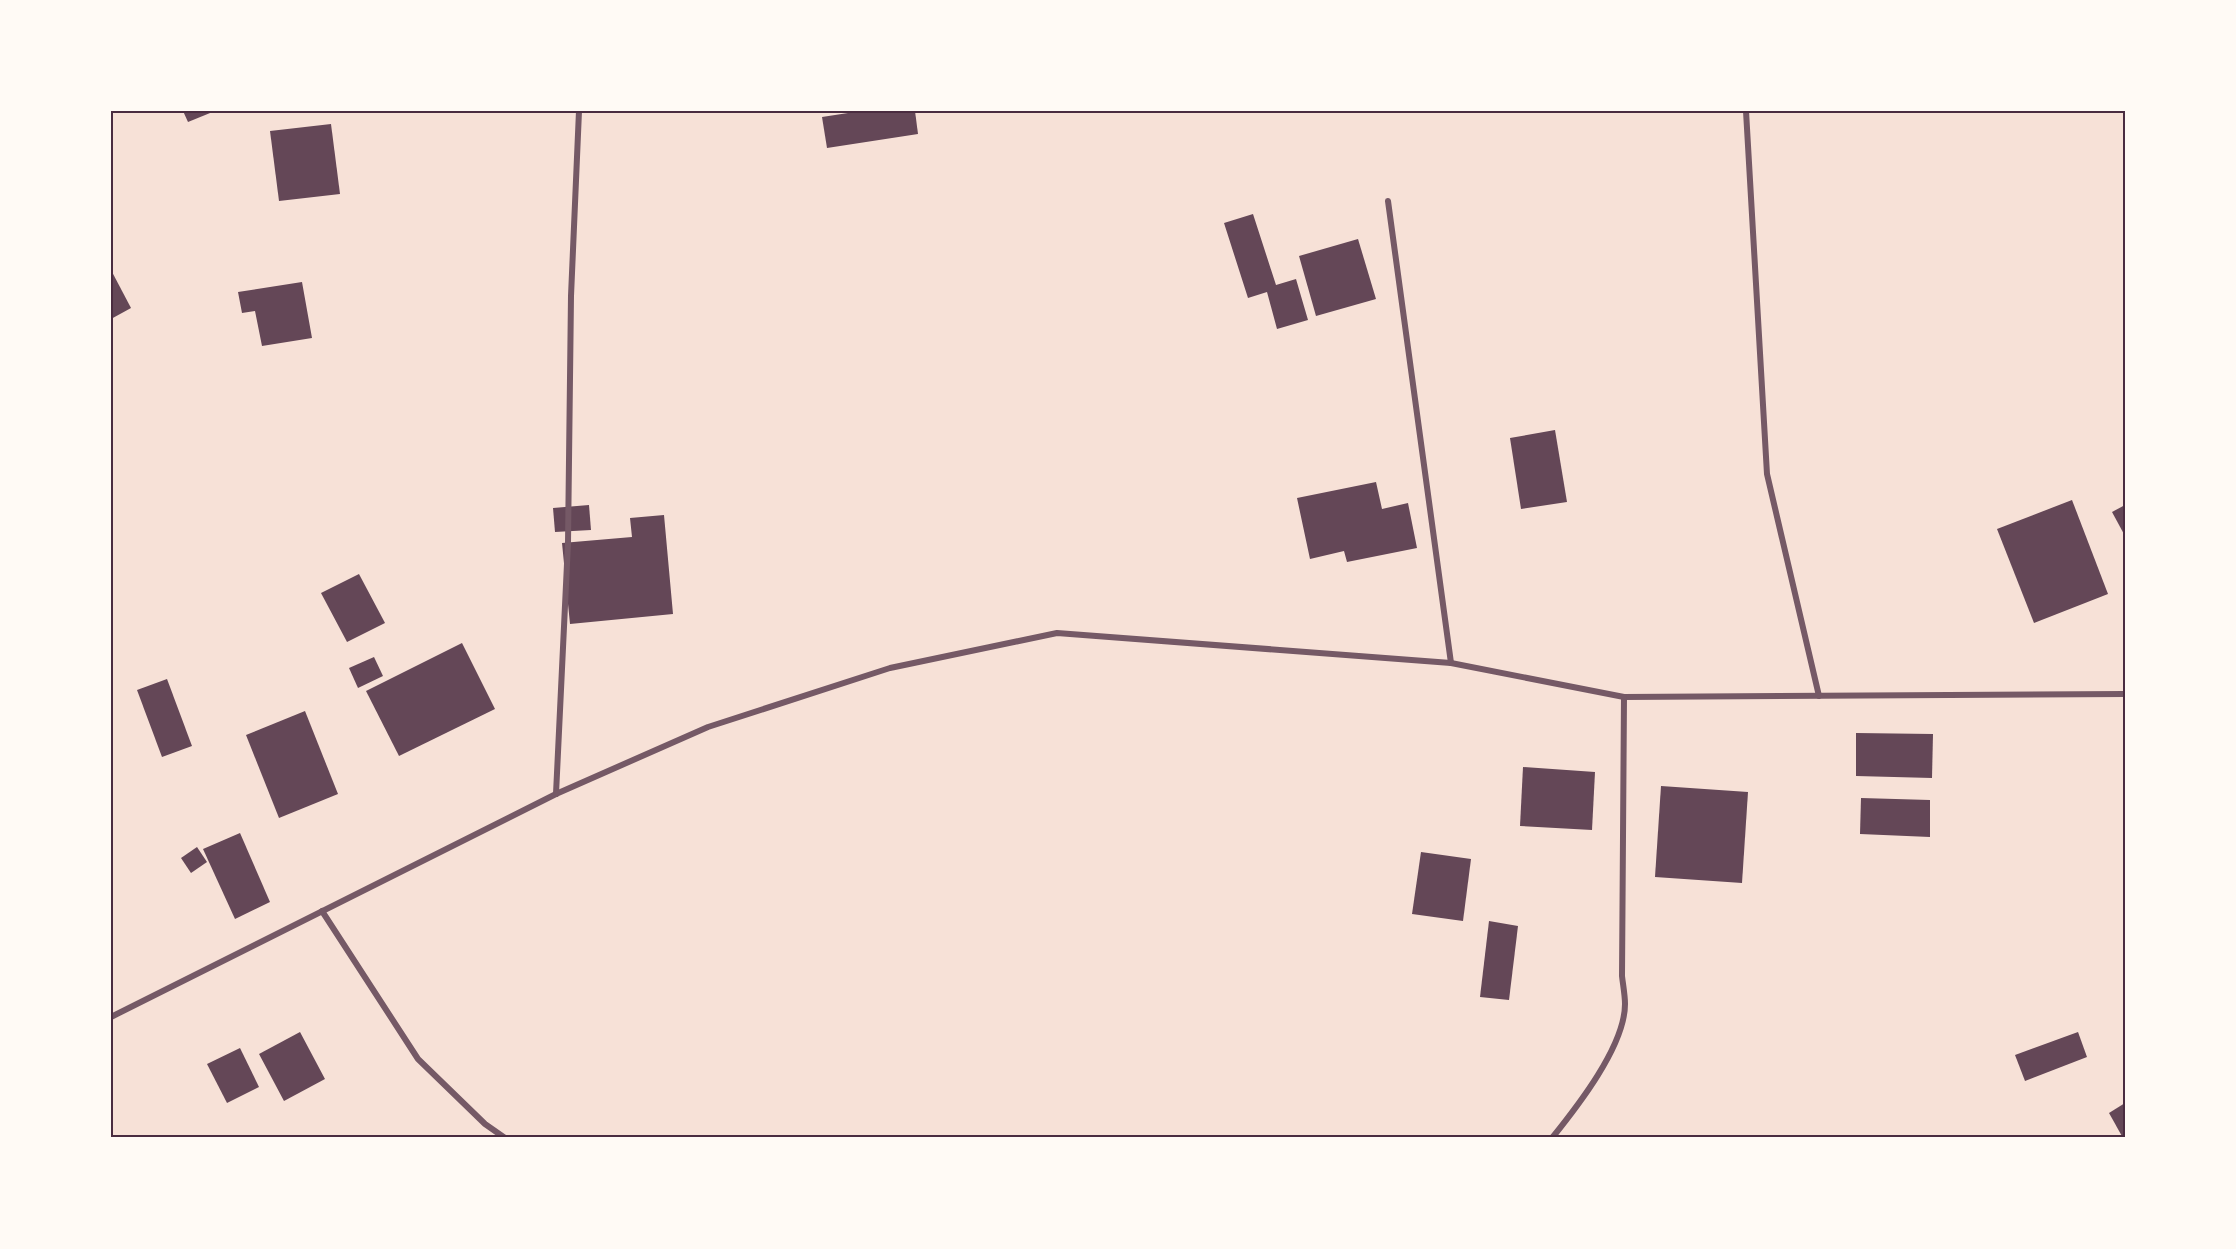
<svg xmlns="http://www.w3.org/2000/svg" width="2236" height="1249" font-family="'DejaVu Sans',sans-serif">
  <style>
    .building { fill: #644757 }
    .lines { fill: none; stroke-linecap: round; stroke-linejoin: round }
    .minor { stroke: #755966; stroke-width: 6 }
    .neatline { fill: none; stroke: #4a2c40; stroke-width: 2 }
  </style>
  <rect width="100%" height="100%" fill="#f7e1d7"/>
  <g class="building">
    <path d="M 183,111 L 215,111 L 188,122 Z"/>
    <path d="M 861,111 L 915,111 L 918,134 L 827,148 L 822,117 Z"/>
    <path d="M 331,124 L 340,194 L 279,201 L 270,131 Z"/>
    <path d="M 1253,214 L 1276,285 L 1296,279 L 1308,320 L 1277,329 L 1267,292 L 1248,298 L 1224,223 Z"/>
    <path d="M 1358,239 L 1376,299 L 1316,316 L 1299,256 Z"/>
    <path d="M 111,270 L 131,308 L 111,319 Z"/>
    <path d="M 302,282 L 312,338 L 262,346 L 255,311 L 242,313 L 238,292 Z"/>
    <path d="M 1555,430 L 1567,502 L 1521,509 L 1510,438 Z"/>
    <path d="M 1376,482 L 1382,509 L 1408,503 L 1417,548 L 1347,562 L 1344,551 L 1310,559 L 1297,498 Z"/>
    <path d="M 2072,500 L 2108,594 L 2034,623 L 1997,529 Z"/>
    <path d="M 589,505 L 591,530 L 555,532 L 553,508 Z"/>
    <path d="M 2125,505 L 2125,536 L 2112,512 Z"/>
    <path d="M 664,515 L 673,614 L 570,624 L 562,543 L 632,537 L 630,518 Z"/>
    <path d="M 359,574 L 385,623 L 347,642 L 321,593 Z"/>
    <path d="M 462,643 L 495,709 L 399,756 L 366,691 Z"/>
    <path d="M 374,657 L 383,676 L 358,688 L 349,668 Z"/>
    <path d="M 167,679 L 192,746 L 162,757 L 137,690 Z"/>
    <path d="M 305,711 L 338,794 L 279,818 L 246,735 Z"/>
    <path d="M 1856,733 L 1933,734 L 1932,778 L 1856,776 Z"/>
    <path d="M 1523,767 L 1595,772 L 1592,830 L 1520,826 Z"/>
    <path d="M 1661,786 L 1748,792 L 1742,883 L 1655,877 Z"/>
    <path d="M 1861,798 L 1930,800 L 1930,837 L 1860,834 Z"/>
    <path d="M 240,833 L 270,902 L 235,919 L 203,849 Z"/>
    <path d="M 197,847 L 207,862 L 191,873 L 181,858 Z"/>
    <path d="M 1421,852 L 1471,859 L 1463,921 L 1412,914 Z"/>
    <path d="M 1489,921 L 1518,926 L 1509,1000 L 1480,997 Z"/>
    <path d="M 300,1032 L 325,1079 L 284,1101 L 259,1054 Z"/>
    <path d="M 2078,1032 L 2087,1057 L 2025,1081 L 2015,1055 Z"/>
    <path d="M 240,1048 L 259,1087 L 227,1103 L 207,1064 Z"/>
    <path d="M 2125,1103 L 2125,1138 L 2123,1138 L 2109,1113 Z"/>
  </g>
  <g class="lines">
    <g class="minor">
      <path d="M 1746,111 L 1767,474 L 1819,696"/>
      <path d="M 1388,201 L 1451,663"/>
      <path d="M 556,794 L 568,543 L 571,296 L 579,111"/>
      <path d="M 322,911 L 418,1059 L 485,1124 L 505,1138"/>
      <path d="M 111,1017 L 556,794 L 708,727 L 890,668 L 1057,633 L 1451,663 L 1624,697 L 2125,694"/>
      <path d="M 1552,1138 C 1577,1107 1625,1046 1625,1004 C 1625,995 1623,985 1622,976 L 1624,697"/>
    </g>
  </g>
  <rect width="2236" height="1249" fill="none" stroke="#fffaf5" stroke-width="225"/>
  <rect x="112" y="112" width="2012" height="1024" class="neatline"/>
</svg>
